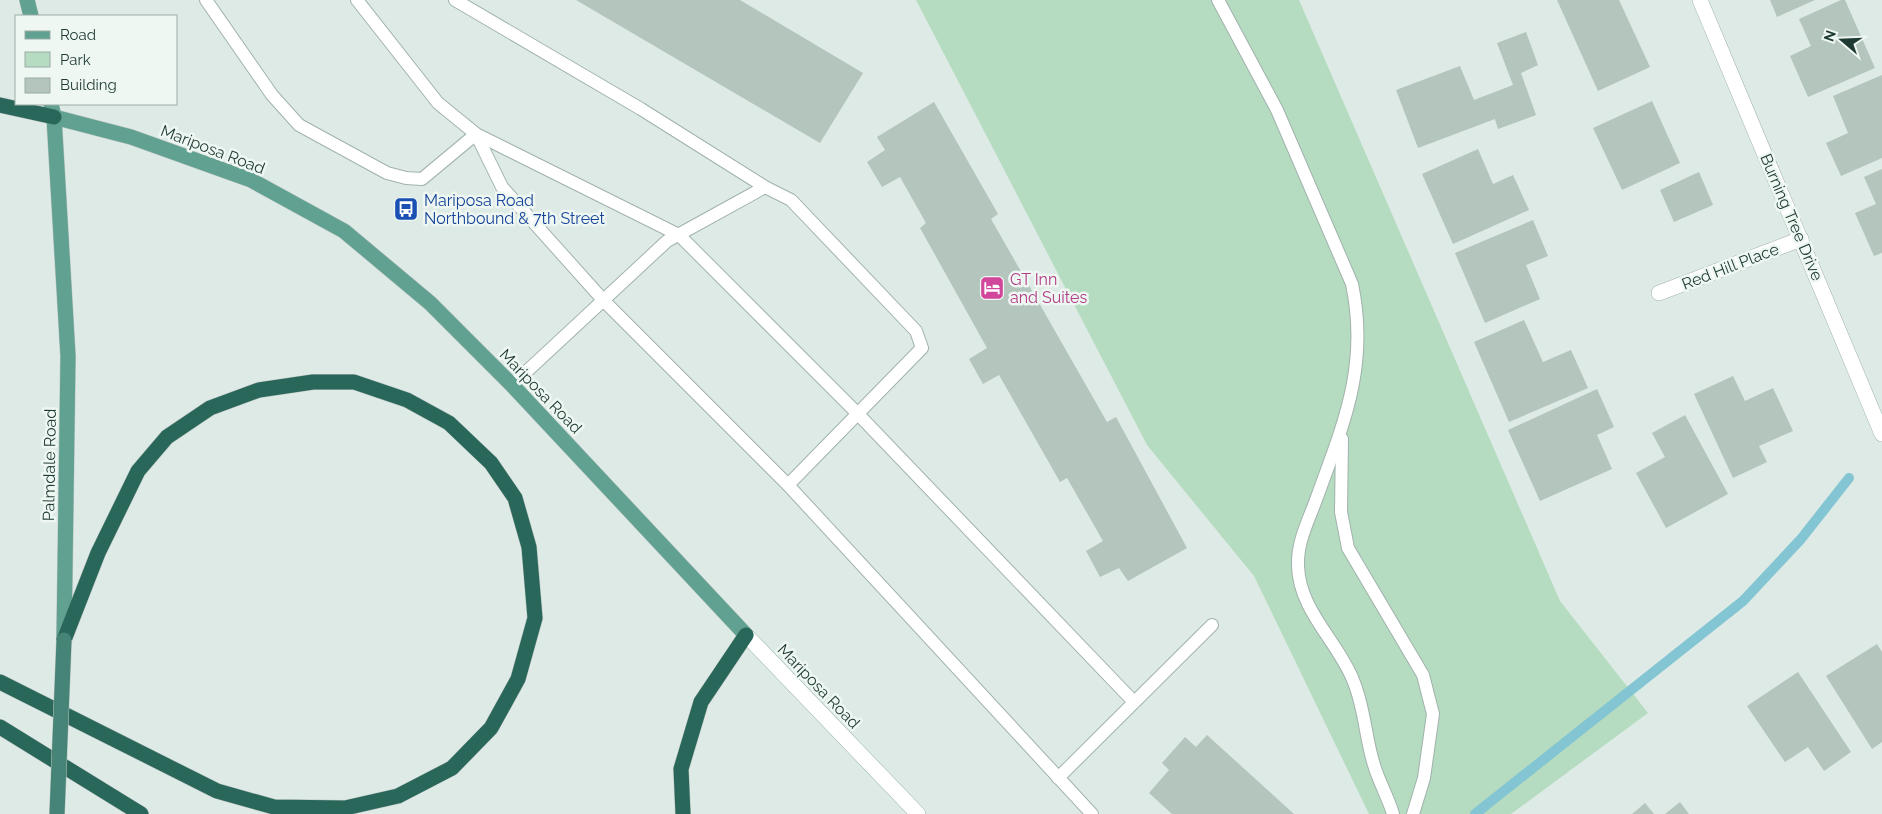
<svg xmlns="http://www.w3.org/2000/svg" width="1882" height="814" font-family="Raleway,sans-serif">
  <style>
    .green { fill: #b5dcc0 }
    .lines { fill: none; stroke-linecap: round; stroke-linejoin: round }
    .stream { stroke: #83c5d2; stroke-width: 10 }
    .building { fill: #b3c5bd }
    .service-casing { stroke: #a1b2ac; stroke-width: 14 }
    .minor-casing { stroke: #a1b2ac; stroke-width: 16 }
    .secondary-casing { stroke: #9db6ad; stroke-width: 16 }
    .primary-casing { stroke: #bcc4c2; stroke-width: 16 }
    .motorway-casing { stroke: #bcc4c2; stroke-width: 16 }
    .service { stroke: #fff; stroke-width: 12 }
    .minor { stroke: #fff; stroke-width: 15 }
    .secondary { stroke: #fff; stroke-width: 15 }
    .primary { stroke: #60a191; stroke-width: 15 }
    .motorway { stroke: #2a675b; stroke-width: 15 }
    .trunk-bridge-casing { stroke: #bcc4c2; stroke-width: 16; stroke-linecap: butt }
    .trunk-bridge { stroke: #458476; stroke-width: 15 }
    .labels { text-anchor: middle; stroke-width: 5; stroke-linejoin: round; paint-order: stroke }
    .street-label { font-size: 16px; fill: #1f3a33; stroke: #eef7f2 }
    .transit-label { font-size: 16px; fill: #164399; stroke: #eef7f2; text-anchor: start }
    .hotel-label { font-size: 16px; fill: #b23c85; stroke: #eef7f2; text-anchor: start }
  </style>
  <rect width="100%" height="100%" fill="#deeae5"/>
  <path class="green" d="M 916,0 L 1299,0 L 1560,601 L 1648,713 L 1511,814 L 1369,814 L 1254,576 L 1147,445 Z"/>
  <g class="lines">
    <path class="stream" d="M 1475,814 L 1743,601 L 1801,539 L 1849,478"/>
  </g>
  <g class="building">
    <path d="M 576,0 L 740,0 L 863,73 L 820,143 Z"/>
    <path d="M 1557,0 L 1619,0 L 1650,67 L 1598,91 Z"/>
    <path d="M 1770,0 L 1815,0 L 1777,17 Z"/>
    <path d="M 1841,0 L 1845,0 L 1875,68 L 1808,97 L 1790,56 L 1811,46 L 1799,19 Z"/>
    <path d="M 1526,32 L 1538,65 L 1521,73 L 1536,115 L 1498,129 L 1495,119 L 1418,148 L 1396,90 L 1460,66 L 1474,100 L 1513,85 L 1497,43 Z"/>
    <path d="M 1882,75 L 1882,158 L 1841,176 L 1826,143 L 1848,133 L 1833,96 Z"/>
    <path d="M 1652,101 L 1680,163 L 1622,190 L 1593,128 Z"/>
    <path d="M 934,102 L 998,214 L 991,219 L 1107,422 L 1116,417 L 1187,548 L 1128,581 L 1119,568 L 1100,577 L 1086,551 L 1103,541 L 1067,478 L 1060,482 L 999,375 L 983,384 L 969,359 L 987,348 L 920,228 L 926,223 L 900,177 L 882,187 L 867,162 L 885,150 L 877,137 Z"/>
    <path d="M 1478,149 L 1493,184 L 1513,175 L 1529,210 L 1453,244 L 1422,174 Z"/>
    <path d="M 1882,169 L 1882,253 L 1874,256 L 1855,213 L 1876,204 L 1864,177 Z"/>
    <path d="M 1699,172 L 1713,205 L 1674,222 L 1660,190 Z"/>
    <path d="M 1533,220 L 1548,256 L 1526,265 L 1540,299 L 1485,323 L 1455,253 Z"/>
    <path d="M 1524,320 L 1543,362 L 1571,350 L 1588,388 L 1509,422 L 1474,342 Z"/>
    <path d="M 1733,376 L 1745,401 L 1773,388 L 1793,431 L 1759,446 L 1767,462 L 1733,478 L 1694,394 Z"/>
    <path d="M 1597,389 L 1614,427 L 1597,435 L 1612,469 L 1540,501 L 1508,430 Z"/>
    <path d="M 1685,415 L 1728,494 L 1666,528 L 1636,473 L 1665,457 L 1652,433 Z"/>
    <path d="M 1877,644 L 1882,652 L 1882,742 L 1872,749 L 1826,676 Z"/>
    <path d="M 1798,672 L 1851,752 L 1824,771 L 1808,747 L 1785,762 L 1747,706 Z"/>
    <path d="M 1207,735 L 1294,814 L 1172,814 L 1149,793 L 1169,770 L 1162,763 L 1185,737 L 1196,747 Z"/>
    <path d="M 1680,802 L 1689,814 L 1665,814 Z"/>
    <path d="M 1645,803 L 1654,814 L 1632,814 Z"/>
  </g>
  <g class="lines">
    <defs>
      <g id="service">
        <path d="M 206,0 L 272,95 L 299,125 L 387,173 L 406,178 L 422,179 L 476,134 L 502,187 L 604,301 L 788,485 L 1092,814"/>
        <path d="M 357,0 L 438,103 L 476,134 L 679,235 L 858,414 L 1134,702"/>
        <path d="M 455,0 L 641,109 L 765,187"/>
        <path d="M 1218,0 L 1277,110 L 1352,284 C 1369,365 1344,423 1317,497 C 1309,520 1297,541 1298,566 C 1299,610 1338,642 1353,680 C 1365,708 1365,737 1374,765 C 1379,782 1388,797 1393,814"/>
        <path d="M 512,385 L 667,241 L 765,187 L 791,200 L 916,331 L 922,348 L 788,485"/>
        <path d="M 1342,439 L 1341,512 L 1348,548 L 1423,675 L 1433,714 L 1424,778 L 1413,814"/>
        <path d="M 1058,778 L 1212,625"/>
      </g>
      <g id="minor">
        <path d="M 1700,0 L 1882,434"/>
        <path d="M 1659,293 L 1801,239"/>
      </g>
      <path id="secondary" d="M 746,635 L 918,814"/>
      <g id="primary">
        <path d="M 27,0 L 31,16"/>
        <path d="M 51,104 L 54,117 L 68,356 L 64,639"/>
        <path d="M 54,117 L 131,137 L 251,180 L 344,231 L 430,303 L 512,385 L 746,635"/>
      </g>
      <g id="motorway">
        <path d="M 0,105 L 54,117"/>
        <path d="M 0,682 L 217,791 L 274,807 L 345,808 L 398,796 L 452,768 L 491,728 L 518,679 L 535,618 L 529,547 L 515,498 L 491,463 L 449,423 L 407,400 L 354,382 L 313,382 L 259,390 L 210,408 L 167,437 L 138,471 L 98,553 L 64,640"/>
        <path d="M 0,727 L 141,814"/>
        <path d="M 683,814 L 681,769 L 701,702 L 746,635"/>
      </g>
    </defs>
    <use href="#service" class="service-casing"/>
    <use href="#minor" class="minor-casing"/>
    <use href="#secondary" class="secondary-casing"/>
    <use href="#primary" class="primary-casing"/>
    <use href="#motorway" class="motorway-casing"/>
    <use href="#service" class="service"/>
    <use href="#minor" class="minor"/>
    <use href="#secondary" class="secondary"/>
    <use href="#primary" class="primary"/>
    <use href="#motorway" class="motorway"/>
    <defs>
      <path id="trunk-bridge" d="M 57,814 L 64,640"/>
    </defs>
    <use href="#trunk-bridge" class="trunk-bridge-casing"/>
    <use href="#trunk-bridge" class="trunk-bridge"/>
  </g>
  <defs>
    <symbol id="bus-square" viewBox="-11 -11 22 22"><rect x="-9" y="-9" width="18" height="18" rx="4" fill="#1a4fb4" stroke="#eef7f2"/><path d="M-5-6H5V4H4V6H2V4H-2V6H-4V4H-5ZM-3.5-4V0h7V-4ZM-3.5 1.2v1.5H-2V1.2ZM2 1.2v1.5H3.5V1.2Z" fill="#fff"/></symbol>
    <symbol id="hotel-square" viewBox="-11 -11 22 22"><rect x="-9" y="-9" width="18" height="18" rx="4" fill="#d1479c" stroke="#eef7f2"/><path d="M-6-4.5h1.5V1H6V5H4.5V3h-9V5H-6ZM-4 0a1.8 1.8 0 1 1 3.6 0ZM.5 0V-2.5h3Q6-2.5 6 0Z" fill="#fff"/></symbol>
  </defs>
  <g fill-rule="evenodd">
    <use href="#bus-square" x="392" y="195" width="28" height="28"/>
    <use href="#hotel-square" x="978" y="274" width="28" height="28"/>
  </g>
  <g class="labels">
    <g class="street-label">
      <text transform="translate(213 149) rotate(21)" y="6">Mariposa Road</text>
      <text transform="translate(1792 217) rotate(67)" y="6">Burning Tree Drive</text>
      <text transform="translate(1730 266) rotate(-21)" y="6">Red Hill Place</text>
      <text transform="translate(541 391) rotate(46)" y="6">Mariposa Road</text>
      <text transform="translate(49 465) rotate(-89)" y="6">Palmdale Road</text>
      <text transform="translate(819 686) rotate(46)" y="6">Mariposa Road</text>
    </g>
    <g class="transit-label">
      <text x="424" y="206">Mariposa Road<tspan x="424" dy="18">Northbound &amp; 7th Street</tspan></text>
    </g>
    <g class="hotel-label">
      <text x="1010" y="285">GT Inn<tspan x="1010" dy="18">and Suites</tspan></text>
    </g>
  </g>
  <rect x="15" y="15" width="162" height="90" fill="#eef7f2" stroke="#9baba6"/>
  <rect x="25" y="31" width="25" height="8" fill="#60a191" stroke="#9baba6"/>
  <text x="60" y="40" font-size="15" fill="#1f3a33">Road</text>
  <rect x="25" y="52" width="25" height="15" fill="#b5dcc0" stroke="#9baba6"/>
  <text x="60" y="65" font-size="15" fill="#1f3a33">Park</text>
  <rect x="25" y="78" width="25" height="15" fill="#b3c5bd" stroke="#9baba6"/>
  <text x="60" y="90" font-size="15" fill="#1f3a33">Building</text>
  <g transform="translate(1842 40) rotate(289)" stroke="#eef7f2" stroke-width="4" paint-order="stroke">
  <path d="M0-4L9 19L0 12L-9 19Z" fill="#1f3a33"/>
  <text y="-8" font-size="14" font-weight="bold" text-anchor="middle" fill="#1f3a33">N</text>
  </g>
</svg>
